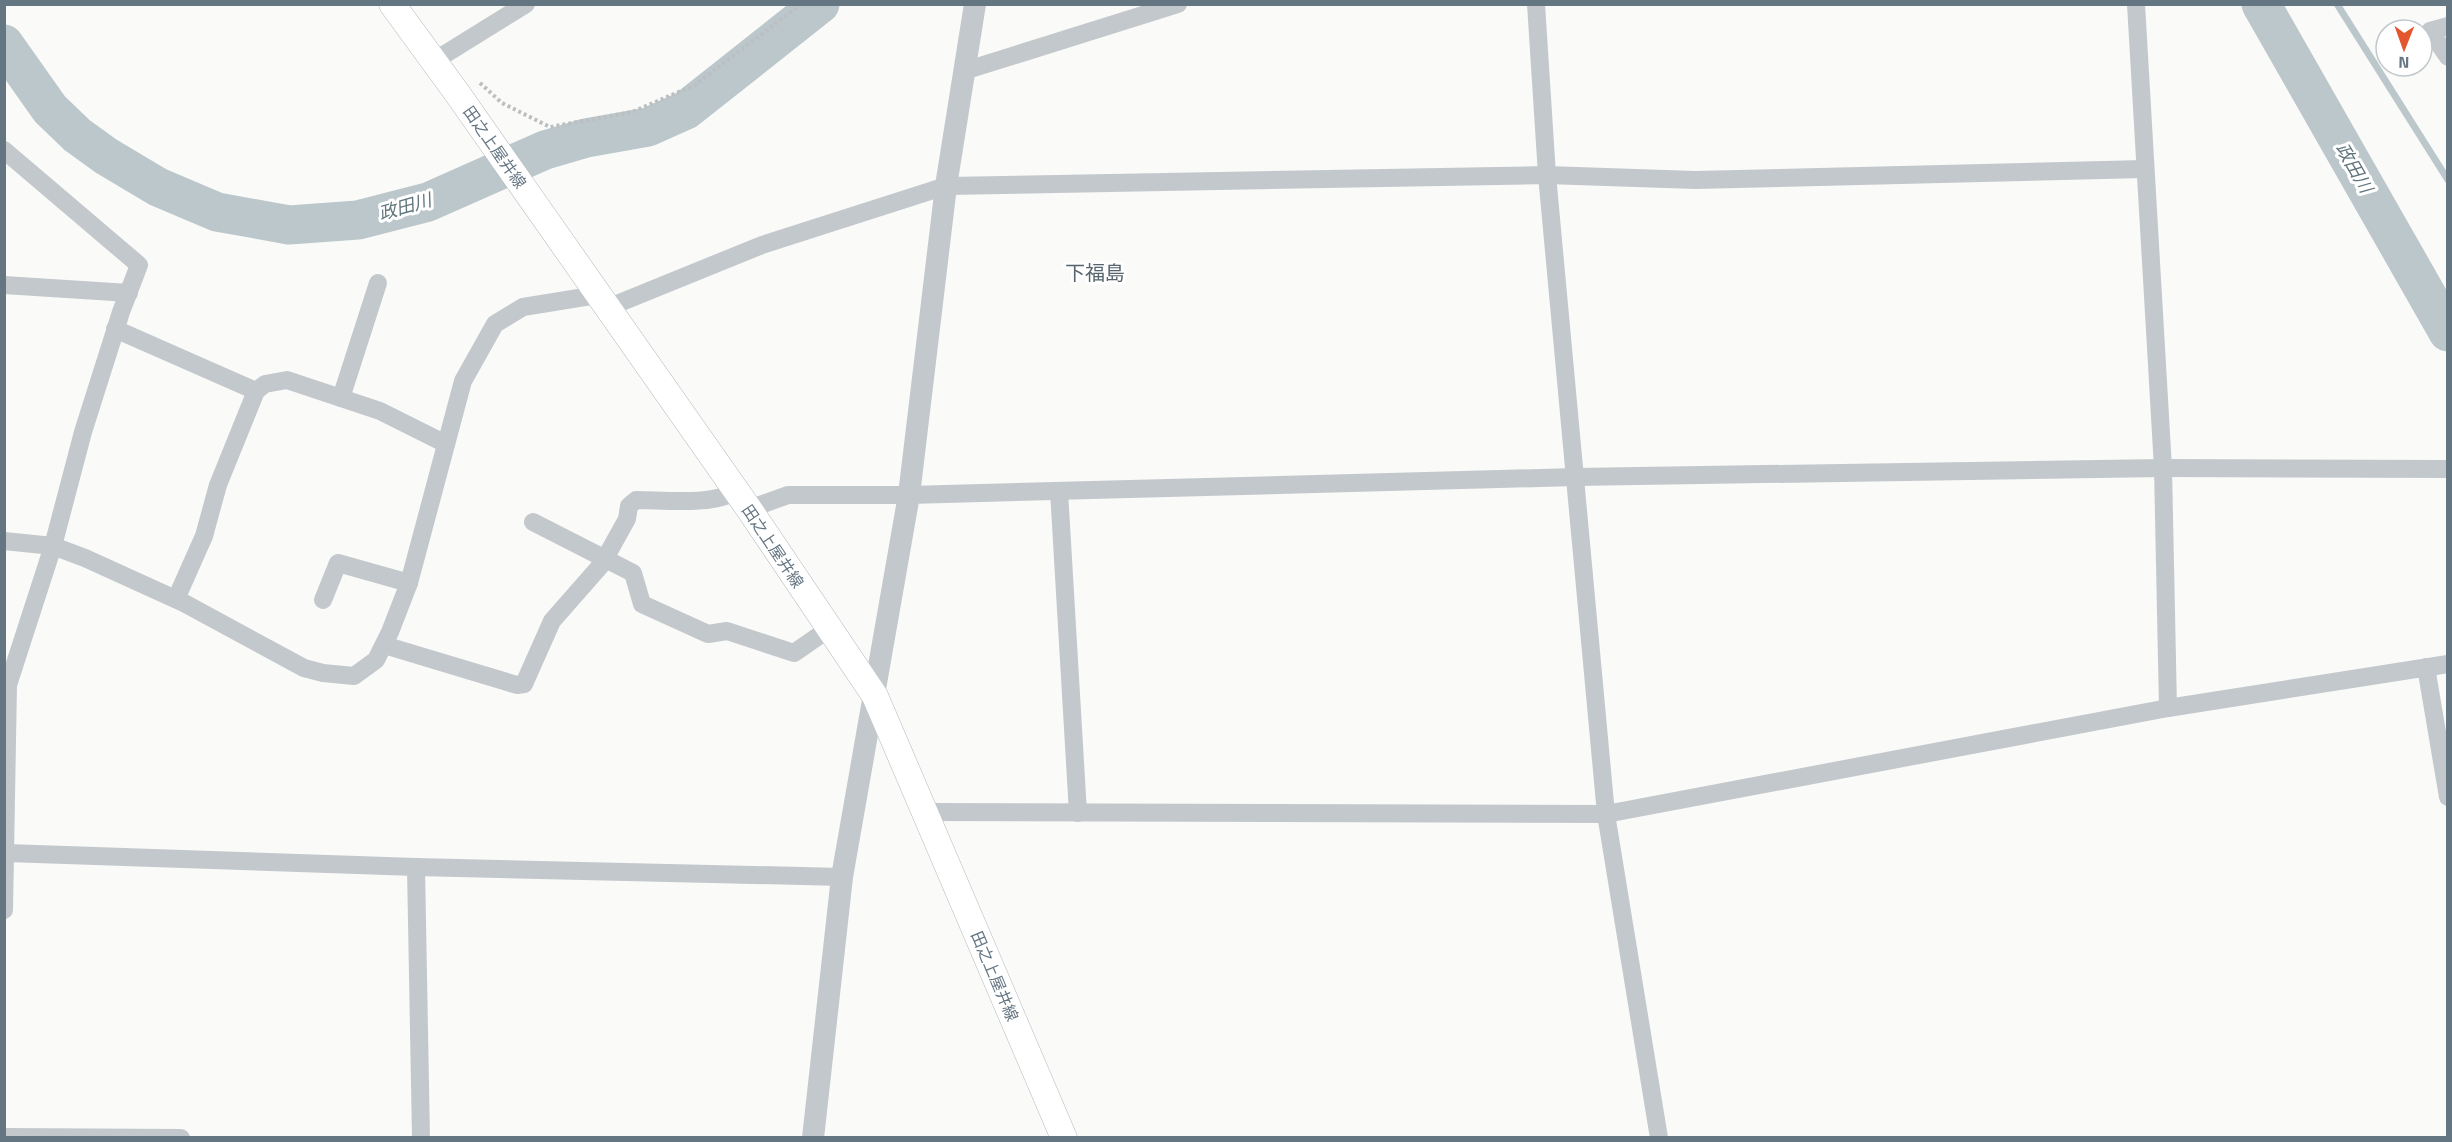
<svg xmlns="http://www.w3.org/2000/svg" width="2452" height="1142" font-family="'Titillium Web','Noto Sans JP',sans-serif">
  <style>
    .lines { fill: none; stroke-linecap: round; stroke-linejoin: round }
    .stream { stroke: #bbc7cb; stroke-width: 7 }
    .river { stroke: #bbc7cb; stroke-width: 39 }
    .secondary-casing { stroke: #b3babf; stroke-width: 27 }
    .path { stroke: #bbbfc2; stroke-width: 4; stroke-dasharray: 3 3; stroke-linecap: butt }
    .minor { stroke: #c3c8cc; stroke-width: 18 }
    .tertiary { stroke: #c3c8cc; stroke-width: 22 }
    .secondary { stroke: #fff; stroke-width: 26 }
    .labels { text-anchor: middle; stroke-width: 6; stroke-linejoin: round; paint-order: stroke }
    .street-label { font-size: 16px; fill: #657683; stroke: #fff }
    .water-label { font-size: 18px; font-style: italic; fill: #60757c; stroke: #fff }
    .quarter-label { font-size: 20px; fill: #57646e; stroke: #fff }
  </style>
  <rect width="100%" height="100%" fill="#fafaf8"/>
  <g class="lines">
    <path class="stream" d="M 2337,4 L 2448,180"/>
    <g class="river">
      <path d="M 2261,4 L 2448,332"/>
      <path d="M 4,44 L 50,109 L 77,135 L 106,156 L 158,187 L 217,212 L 289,225 L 358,220 L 428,202 L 545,150 L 586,138 L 648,127 L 686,110 L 820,4"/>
    </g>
    <defs>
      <path id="secondary" d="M 392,4 L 457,93 L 749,509 L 875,696 L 1064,1138"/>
    </defs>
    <use href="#secondary" class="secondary-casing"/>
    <path class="path" d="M 480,83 L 502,103 L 550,127 L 632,112 L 695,85 L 801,4"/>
    <g class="minor">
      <path d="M 1536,4 L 1547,175 L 1606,814 L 1659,1138"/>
      <path d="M 2136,4 L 2163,468 L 2168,708"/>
      <path d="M 2448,26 L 2430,31 L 2448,57"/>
      <path d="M 434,61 L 526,4"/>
      <path d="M 964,71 L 1178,4"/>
      <path d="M 4,150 L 139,265 L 121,312 L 83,432 L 53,546 L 8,685 L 4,910"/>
      <path d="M 4,285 L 129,293"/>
      <path d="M 607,308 L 762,245 L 946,186 L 1547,175 L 1695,180 L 2144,169"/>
      <path d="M 115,329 L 256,391 L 265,384 L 287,380 L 380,411 L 446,444"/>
      <path d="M 341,398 L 378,283"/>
      <path d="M 1059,491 L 1078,813"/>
      <path d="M 749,509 L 788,495 L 909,495 L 1575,477 L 2163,468 L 2448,469"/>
      <path d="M 533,522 L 633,573 L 642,604 L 708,634 L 727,631 L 794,653 L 830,628"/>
      <path d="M 4,541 L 53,546 L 85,558 L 184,603 L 304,668 L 323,673 L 354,676 L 376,660 L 390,632 L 409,583 L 463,381 L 495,324 L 523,307 L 597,295"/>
      <path d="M 176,599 L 204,536 L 218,485 L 256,391"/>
      <path d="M 323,600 L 338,563 L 409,583"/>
      <path d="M 384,645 L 517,685 L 524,684 L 552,621 L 602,564 L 627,519 L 629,506 L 636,500 C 664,500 712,506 736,491"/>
      <path d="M 2426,667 L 2448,797"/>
      <path d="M 925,812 L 1606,814 L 2168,708 L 2448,664"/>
      <path d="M 7,853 L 416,867 L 842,877"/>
      <path d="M 416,867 L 421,1138"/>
      <path d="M 4,1137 L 181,1138"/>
    </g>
    <path class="tertiary" d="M 813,1138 L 842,877 L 909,495 L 946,186 L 975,4"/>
    <use href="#secondary" class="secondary"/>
  </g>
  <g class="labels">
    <g class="street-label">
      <text transform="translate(495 147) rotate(55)" y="6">田之上屋井線</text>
      <text transform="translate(773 546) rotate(56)" y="6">田之上屋井線</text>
      <text transform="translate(995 976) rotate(67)" y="6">田之上屋井線</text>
    </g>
    <g class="water-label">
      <text transform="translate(2354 168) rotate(60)" y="6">政田川</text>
      <text transform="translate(405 207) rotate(-16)" y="6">政田川</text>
    </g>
    <g class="quarter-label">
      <text x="1095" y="280">下福島</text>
    </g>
  </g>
  <rect width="2452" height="1142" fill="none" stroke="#657683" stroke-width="12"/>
  <g transform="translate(2404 48) rotate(181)"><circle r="28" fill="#ffffff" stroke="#c1c8cd" stroke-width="1.5"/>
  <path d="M0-4.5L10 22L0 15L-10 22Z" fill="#e4572e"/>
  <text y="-9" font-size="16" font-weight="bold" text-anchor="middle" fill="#657683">N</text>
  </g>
</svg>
